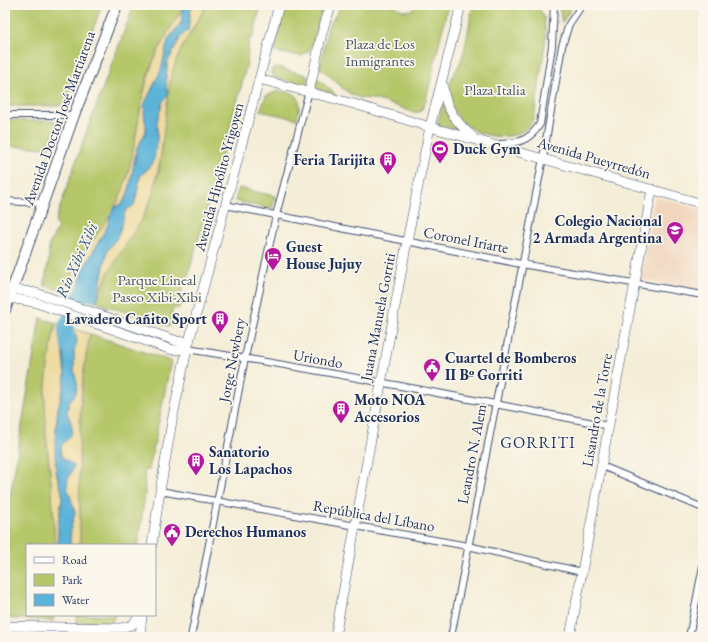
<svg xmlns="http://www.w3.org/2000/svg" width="708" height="642" font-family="'EB Garamond',serif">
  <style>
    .built { fill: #f1d5bd }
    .green { fill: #b6c76a; stroke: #687b64 }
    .sand { fill: #eeda9e; stroke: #84847e }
    .water { fill: #5bb3d8; stroke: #3b719b }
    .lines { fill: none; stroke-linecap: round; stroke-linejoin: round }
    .river { stroke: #5bb3d8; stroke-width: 15 }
    .street-casing { stroke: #3c4c70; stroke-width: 8 }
    .secondary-casing { stroke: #3c4c70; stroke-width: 10 }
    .primary-casing { stroke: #3c4c70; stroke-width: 12 }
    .street { stroke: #fff; stroke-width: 6 }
    .secondary { stroke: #fff; stroke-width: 9 }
    .primary { stroke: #fff; stroke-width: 10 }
    .labels { text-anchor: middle; stroke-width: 3.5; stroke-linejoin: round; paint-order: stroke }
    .park-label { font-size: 15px; fill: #425561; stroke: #fbf7ec }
    .street-label { font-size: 15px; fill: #1b2f5e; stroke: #fbf7ec }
    .poi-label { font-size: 15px; font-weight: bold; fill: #1b2f5e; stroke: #fbf7ec; text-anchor: start }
    .water-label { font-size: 16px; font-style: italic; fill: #2e5783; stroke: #fbf7ec }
    .neighbourhood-label { font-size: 16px; letter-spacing: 1px; fill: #1b2f5e; stroke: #fbf7ec }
  </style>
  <rect width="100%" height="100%" fill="#fbf7ec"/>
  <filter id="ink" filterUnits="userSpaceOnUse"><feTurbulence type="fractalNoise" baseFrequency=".025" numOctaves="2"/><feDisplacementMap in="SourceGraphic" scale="8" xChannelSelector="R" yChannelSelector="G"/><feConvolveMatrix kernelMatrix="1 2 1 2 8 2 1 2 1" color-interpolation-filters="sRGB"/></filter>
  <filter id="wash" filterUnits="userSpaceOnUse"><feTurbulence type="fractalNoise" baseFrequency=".012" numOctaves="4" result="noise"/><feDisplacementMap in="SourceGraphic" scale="16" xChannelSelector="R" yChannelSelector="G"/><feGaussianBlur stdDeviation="0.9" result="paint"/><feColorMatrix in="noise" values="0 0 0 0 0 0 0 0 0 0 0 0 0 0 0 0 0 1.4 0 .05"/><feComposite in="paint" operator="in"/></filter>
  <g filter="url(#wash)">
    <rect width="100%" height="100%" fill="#f4edd7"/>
    <path class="built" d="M 655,196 L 703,210 L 703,291 L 640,279 Z"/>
    <g class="green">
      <path d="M 5,5 L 102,5 L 66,100 L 62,106 L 5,106 Z"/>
      <path d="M 134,5 L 185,5 C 171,29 155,51 147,78 C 136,118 136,161 119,200 C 109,220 94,238 82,256 C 75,267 69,279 64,292 L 44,285 L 49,259 L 49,245 L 58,227 L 55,222 L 83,141 Z"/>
      <path d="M 207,5 L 261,5 L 253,38 L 249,38 L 247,62 L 241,88 L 187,279 L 184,279 L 179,308 L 173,308 L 170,327 L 96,302 L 109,271 L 142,219 L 149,205 L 159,171 L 168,88 L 172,71 L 182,47 Z"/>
      <path d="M 285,5 L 324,5 L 312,44 L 309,51 L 302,56 L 274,52 Z"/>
      <path d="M 342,5 L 393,5 L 404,11 L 412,10 L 417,5 L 448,5 L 426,100 L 421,111 L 414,113 C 401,107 387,102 372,99 C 368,98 364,99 360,98 C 343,93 333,77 320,68 L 328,27 Z"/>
      <path d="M 473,5 L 537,5 L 544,17 L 546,37 L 535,112 C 533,118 532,124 527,128 C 513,142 478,137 465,124 C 456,116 449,105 448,93 C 447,84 454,75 458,67 C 466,52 469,23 473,5 Z"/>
      <path d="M 559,5 L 573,5 L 562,23 L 559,6 Z"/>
      <path d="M 277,67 L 306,75 L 308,78 L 307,84 L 302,85 L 274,77 L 271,72 L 273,68 Z"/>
      <path d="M 316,77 L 336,95 L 314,88 Z"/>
      <path d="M 278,91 C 301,92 302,99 297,119 L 260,111 L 266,96 Z"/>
      <path d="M 443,103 L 449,118 L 458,130 L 437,125 Z"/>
      <path d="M 5,120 L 54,121 L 56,126 L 49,148 L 5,146 Z"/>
      <path d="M 239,188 L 275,196 L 272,209 L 235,201 Z"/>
      <path d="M 40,318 L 56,323 L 49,359 L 45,395 L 46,435 L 52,491 L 55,545 L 27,545 L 27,615 L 54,615 L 53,621 L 5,618 L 5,534 L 7,515 Z"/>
      <path d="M 90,334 L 171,361 L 149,470 L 144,470 L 145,494 L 138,545 L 80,545 C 80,474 75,404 90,334 Z"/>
      <path d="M 77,615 L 115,615 L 111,624 L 76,622 Z"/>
    </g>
    <g class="sand">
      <path d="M 194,5 L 207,5 C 190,33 172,59 168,92 L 166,88 L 167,63 L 180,38 L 188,30 L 191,8 Z"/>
      <path d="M 182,9 C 184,28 173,28 168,41 C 164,51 164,61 161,71 C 157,83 145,101 144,113 C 144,118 146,123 146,128 C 145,136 140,141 137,148 C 131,164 134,202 115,207 C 136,168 135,120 148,77 C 155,52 169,31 182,9 Z"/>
      <path d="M 168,96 L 160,161 L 152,196 L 142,219 L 109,271 L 98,297 L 107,251 L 116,239 L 121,228 L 124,215 L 126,210 L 133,206 L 136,199 L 140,177 L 151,165 L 157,141 L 157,122 L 163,101 Z"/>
      <path d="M 111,214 L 108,225 L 83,270 L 76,296 L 64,292 L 77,264 Z"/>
      <path d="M 56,323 L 61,324 L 60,330 L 65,377 L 63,390 L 58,408 L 56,425 L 55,454 L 56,472 L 62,492 L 62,498 L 58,525 L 58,545 L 55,545 L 52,491 L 46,435 L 45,395 L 49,359 Z"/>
      <path d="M 71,328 L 90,334 C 75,404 80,474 80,545 L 70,545 L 71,527 L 75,513 L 74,508 L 67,488 L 68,479 L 74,466 C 71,464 69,463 66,461 C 54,452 63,442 71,434 L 72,426 L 67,412 L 69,402 L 76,393 L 77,384 L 74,370 L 74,350 L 77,341 L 74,332 Z"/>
    </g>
    <g class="water">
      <path d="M 185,5 L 194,5 L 191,8 L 188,30 L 180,38 L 167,63 L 166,88 L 168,92 L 168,96 L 163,101 L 157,121 L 157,141 L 154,159 L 151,165 L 140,177 L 135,203 L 133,206 L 126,210 L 124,215 L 121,228 L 116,239 L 107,251 L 98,297 L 96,302 L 76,296 L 83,270 L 108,225 L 111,214 L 115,207 L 122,204 L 126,198 L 129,190 L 137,148 L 145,135 L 146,129 L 144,105 L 161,70 L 168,40 L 181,24 L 182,17 L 182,9 Z"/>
      <path d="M 61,324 L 71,328 L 76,335 L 77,341 L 74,350 L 74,370 L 77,384 L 76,393 L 69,402 L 67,412 C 68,419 73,423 72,431 C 71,442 57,440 61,456 L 74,466 L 68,479 L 67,487 L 74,508 L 75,513 L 71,527 L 70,545 L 58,545 L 58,525 L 62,498 L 62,492 L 56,472 L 55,440 L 58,408 L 63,390 L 65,377 L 63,350 L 59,337 Z"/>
    </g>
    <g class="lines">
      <path class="river" d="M 68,346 L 65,328 L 89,279"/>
    </g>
  </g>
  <g filter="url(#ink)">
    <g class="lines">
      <defs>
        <g id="street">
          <path d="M 5,115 L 74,115"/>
          <path d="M 499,144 C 519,143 529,141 540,124 L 552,46 L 554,5"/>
          <path d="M 5,201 L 43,203"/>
          <path d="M 225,205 L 521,264 L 703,295"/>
          <path d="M 187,349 C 328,371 469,399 609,426"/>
          <path d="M 602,466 L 703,508"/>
          <path d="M 160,491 L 468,546 L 582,572"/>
          <path d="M 191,637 L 245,358 L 276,215 L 309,91"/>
          <path d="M 451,637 L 543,158 L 562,46 L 569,24 L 582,5"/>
          <path d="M 689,637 L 703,566"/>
        </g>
        <g id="secondary">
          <path d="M 259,79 L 354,104 L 430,127 L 703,204"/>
          <path d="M 443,86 C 445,109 457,123 473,137"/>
          <path d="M 309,91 C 317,63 319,32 332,5"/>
          <path d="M 12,289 L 36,293 L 177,341 L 189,342"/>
          <path d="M 9,298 L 34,302 L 169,349 L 175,350 L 187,349"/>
          <path d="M 152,545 L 160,491 L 172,421 L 187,349 L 279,5"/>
          <path d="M 5,626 L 121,628 L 132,625 L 140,615"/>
          <path d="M 5,635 L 79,637"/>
          <path d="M 140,637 L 142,615"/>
          <path d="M 335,637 L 407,241 L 430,127 L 461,5"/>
          <path d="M 570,637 L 652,189"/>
        </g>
        <path id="primary" d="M 5,310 L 74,115 L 117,5"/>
      </defs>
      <use href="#street" class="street-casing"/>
      <use href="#secondary" class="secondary-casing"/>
      <use href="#primary" class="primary-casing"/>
      <use href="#street" class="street"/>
      <use href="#secondary" class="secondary"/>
      <use href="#primary" class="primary"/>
    </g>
  </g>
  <defs>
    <symbol id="stadium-pin" viewBox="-11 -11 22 30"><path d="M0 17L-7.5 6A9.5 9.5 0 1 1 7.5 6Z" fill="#b5179e" stroke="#fbf7ec"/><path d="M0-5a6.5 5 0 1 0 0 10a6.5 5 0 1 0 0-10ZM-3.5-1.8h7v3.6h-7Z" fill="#fff"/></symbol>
    <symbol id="building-pin" viewBox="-11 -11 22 30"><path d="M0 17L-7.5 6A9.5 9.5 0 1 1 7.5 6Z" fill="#b5179e" stroke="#fbf7ec"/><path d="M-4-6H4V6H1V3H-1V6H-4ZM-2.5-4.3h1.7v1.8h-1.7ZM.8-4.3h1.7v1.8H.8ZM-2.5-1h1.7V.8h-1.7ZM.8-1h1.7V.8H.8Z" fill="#fff"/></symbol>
    <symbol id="school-pin" viewBox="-11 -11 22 30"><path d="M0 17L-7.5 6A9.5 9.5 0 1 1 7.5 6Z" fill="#b5179e" stroke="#fbf7ec"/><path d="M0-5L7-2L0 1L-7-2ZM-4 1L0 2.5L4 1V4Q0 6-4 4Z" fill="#fff"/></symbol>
    <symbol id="hotel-pin" viewBox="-11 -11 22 30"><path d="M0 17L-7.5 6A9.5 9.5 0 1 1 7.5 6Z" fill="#b5179e" stroke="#fbf7ec"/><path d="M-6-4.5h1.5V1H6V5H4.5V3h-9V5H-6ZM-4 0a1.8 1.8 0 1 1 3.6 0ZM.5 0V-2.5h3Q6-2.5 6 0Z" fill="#fff"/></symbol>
    <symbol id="civic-pin" viewBox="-11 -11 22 30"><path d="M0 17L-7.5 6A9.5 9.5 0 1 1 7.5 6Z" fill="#b5179e" stroke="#fbf7ec"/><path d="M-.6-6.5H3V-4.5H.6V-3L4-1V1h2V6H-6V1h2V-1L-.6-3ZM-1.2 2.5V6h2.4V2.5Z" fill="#fff"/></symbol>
  </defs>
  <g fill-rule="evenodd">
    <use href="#stadium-pin" x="430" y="139" width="20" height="27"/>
    <use href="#building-pin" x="378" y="150" width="20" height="27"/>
    <use href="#school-pin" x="665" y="220" width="20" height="27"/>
    <use href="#hotel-pin" x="263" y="246" width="20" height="27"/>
    <use href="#building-pin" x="210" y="309" width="20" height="27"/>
    <use href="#civic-pin" x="422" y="357" width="20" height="27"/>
    <use href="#building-pin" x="331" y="399" width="20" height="27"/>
    <use href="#building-pin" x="186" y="451" width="20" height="27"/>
    <use href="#civic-pin" x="162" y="522" width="20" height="27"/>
  </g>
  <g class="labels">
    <g class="park-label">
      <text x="380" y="49">Plaza de Los<tspan x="380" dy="17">Inmigrantes</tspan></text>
      <text x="495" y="95">Plaza Italia</text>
      <text x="157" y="285">Parque Lineal<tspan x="157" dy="17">Paseo Xibi-Xibi</tspan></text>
    </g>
    <g class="street-label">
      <text transform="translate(59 118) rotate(-70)" y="5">Avenida Doctor José Martiarena</text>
      <text transform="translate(594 158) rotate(16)" y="5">Avenida Pueyrredón</text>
      <text transform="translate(219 177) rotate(-75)" y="5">Avenida Hipólito Yrigoyen</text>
      <text transform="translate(466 240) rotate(11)" y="5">Coronel Iriarte</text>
      <text transform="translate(378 317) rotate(-79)" y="5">Juana Manuela Gorriti</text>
      <text transform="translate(318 359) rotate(10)" y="5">Uriondo</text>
      <text transform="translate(232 360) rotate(-79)" y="5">Jorge Newbery</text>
      <text transform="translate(597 410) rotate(-80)" y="5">Lisandro de la Torre</text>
      <text transform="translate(472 454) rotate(-79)" y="5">Leandro N. Alem</text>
      <text transform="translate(374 516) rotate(10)" y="5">República del Líbano</text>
    </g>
    <g class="poi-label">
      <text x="453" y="154">Duck Gym</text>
      <text x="375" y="165" text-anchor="end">Feria Tarijita</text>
      <text x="662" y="226" text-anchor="end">Colegio Nacional<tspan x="662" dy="17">2 Armada Argentina</tspan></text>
      <text x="286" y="252">Guest<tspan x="286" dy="17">House Jujuy</tspan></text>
      <text x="207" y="324" text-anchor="end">Lavadero Cañito Sport</text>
      <text x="445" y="363">Cuartel de Bomberos<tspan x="445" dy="17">II Bº Gorriti</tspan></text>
      <text x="354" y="405">Moto NOA<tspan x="354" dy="17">Accesorios</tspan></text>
      <text x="209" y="457">Sanatorio<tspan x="209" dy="17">Los Lapachos</tspan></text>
      <text x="185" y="537">Derechos Humanos</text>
    </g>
    <g class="water-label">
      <text transform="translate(76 260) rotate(-66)" y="6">Río Xibi Xibi</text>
    </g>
    <g class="neighbourhood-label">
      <text x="538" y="448">GORRITI</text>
    </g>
  </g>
  <rect width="708" height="642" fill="none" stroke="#fbf7ec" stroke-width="20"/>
  <rect x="26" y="544" width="130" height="72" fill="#fbf7ec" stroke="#a1a7b3"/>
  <rect x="34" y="557" width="20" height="6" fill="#ffffff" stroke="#a1a7b3"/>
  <text x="62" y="564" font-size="12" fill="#1b2f5e">Road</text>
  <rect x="34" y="574" width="20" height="12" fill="#b6c76a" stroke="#a1a7b3"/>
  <text x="62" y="584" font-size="12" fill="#1b2f5e">Park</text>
  <rect x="34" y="594" width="20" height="12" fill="#5bb3d8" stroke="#a1a7b3"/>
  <text x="62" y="604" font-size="12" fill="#1b2f5e">Water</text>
</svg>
